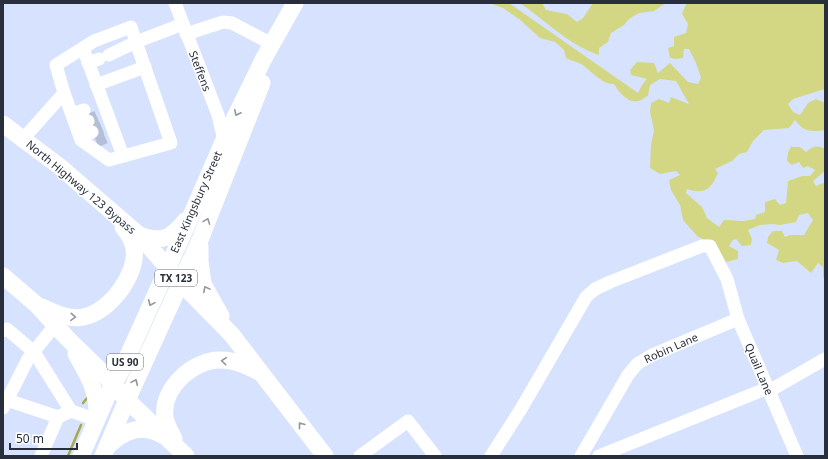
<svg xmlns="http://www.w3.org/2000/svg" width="828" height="459" font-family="'Noto Sans',sans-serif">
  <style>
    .green { fill: #d3d784 }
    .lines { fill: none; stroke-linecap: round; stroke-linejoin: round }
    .stream { stroke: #a6a946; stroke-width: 2.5 }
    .minor-tunnel { stroke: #b4bfd7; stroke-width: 13; stroke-dasharray: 13 6; stroke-linecap: butt }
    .minor { stroke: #fff; stroke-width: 13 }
    .major { stroke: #fff; stroke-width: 17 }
    .oneway { stroke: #94969d }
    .labels { text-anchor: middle; stroke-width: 3; stroke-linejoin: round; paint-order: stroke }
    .shield { fill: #fff; stroke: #686d76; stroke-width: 1 }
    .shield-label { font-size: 10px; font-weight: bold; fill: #282e3b }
    .street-label { font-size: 11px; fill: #282e3b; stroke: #fff }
  </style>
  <rect width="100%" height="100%" fill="#d7e3fe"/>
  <g class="green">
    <path d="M 482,3 L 509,3 L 638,93 L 642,85 L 647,79 L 631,75 L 630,70 L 637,62 L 654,63 L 658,73 L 670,63 L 688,82 L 698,84 L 701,78 L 696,63 L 689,49 L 684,49 L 683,58 L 676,59 L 670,58 L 668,48 L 674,46 L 674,37 L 686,33 L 688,24 L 682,14 L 686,4 L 684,3 L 825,3 L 825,89 L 793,99 L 788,104 L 793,112 L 800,115 L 808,103 L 816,99 L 825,103 L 825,130 C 810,132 804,132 795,120 L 789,128 L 764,130 L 753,141 L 747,152 L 739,154 L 732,161 L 715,169 L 718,173 C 711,189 705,195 687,189 L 686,193 L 702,207 L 707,218 L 719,227 L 724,220 L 743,221 L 755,219 L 756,215 L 765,212 L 765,202 L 775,199 L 780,205 L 786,203 L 788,181 L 802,176 L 810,176 L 815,170 L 808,166 L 803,168 L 799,162 L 792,165 L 787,161 L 788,152 L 791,147 L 800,147 L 806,152 C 813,146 817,145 825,149 L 825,171 L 813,181 L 816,186 L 825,182 L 825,280 L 823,276 L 823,267 L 818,263 L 811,273 L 797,261 L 783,263 L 776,260 L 779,250 L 767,243 L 768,237 L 773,231 L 782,231 L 785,237 L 790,235 L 804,235 L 813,220 L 808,213 L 799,215 L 796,222 L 780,225 L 773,224 L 760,225 L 748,230 L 752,239 L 751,245 L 742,246 L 736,239 L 733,240 L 729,246 L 738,251 L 738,259 L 726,262 L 721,254 L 706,241 L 697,236 L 683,220 L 680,205 L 671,190 L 669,180 L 680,175 L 676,171 L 660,174 L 650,168 L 651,145 L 654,130 L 650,112 L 651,103 L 659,99 L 669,103 L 671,97 L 689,104 L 676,81 L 660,79 L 650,85 L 648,96 C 645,97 642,100 639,101 C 628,104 619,92 614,84 C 603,85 592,72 584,66 C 579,62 572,61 566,58 L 564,50 L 555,42 L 540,38 L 519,19 L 503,8 L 492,4 Z"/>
    <path d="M 520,3 L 542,3 L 546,10 L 567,14 L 577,22 L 583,18 L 593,3 L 666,3 L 654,11 L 639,13 L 629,19 L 624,25 L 611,33 L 608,42 L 599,48 L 599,55 C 569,45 546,21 520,3 Z"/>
  </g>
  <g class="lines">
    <g class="stream">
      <path d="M 83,403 L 88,397"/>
      <path d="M 68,456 L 81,425"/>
    </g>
    <g class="minor-tunnel">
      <path d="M 88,121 L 97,117"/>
      <path d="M 92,132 L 102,128"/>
      <path d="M 96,141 L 105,137"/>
    </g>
    <g class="minor">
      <path d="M 175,3 L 218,115 L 224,140"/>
      <path d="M 186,34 L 223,22 L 232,23 L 272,44"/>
      <path d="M 83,48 L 123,156"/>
      <path d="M 88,63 L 99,59"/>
      <path d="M 96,85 L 145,67"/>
      <path d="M 64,93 L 81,140 L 109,160 L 171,143 L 136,42 L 109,55"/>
      <path d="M 72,114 L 84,110"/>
      <path d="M 76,125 L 88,121"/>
      <path d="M 80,136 L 92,132"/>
      <path d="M 23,139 L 64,93 L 56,65 L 94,41 L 131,27 L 136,42 L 183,24"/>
      <path d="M 3,331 L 7,329 L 34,352 L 71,411 L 97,420"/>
      <path d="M 769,391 L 825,359"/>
      <path d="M 7,400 L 58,417 L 71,411"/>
      <path d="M 3,408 L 28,359 L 55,325"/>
      <path d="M 41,456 L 58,417"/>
      <path d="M 360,456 L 408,421 L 435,456"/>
      <path d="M 491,456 L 521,409 L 586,297 L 595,289 L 610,282 L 702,246 L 710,246 L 727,279 L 738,319 L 797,456"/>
      <path d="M 581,456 L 628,375 L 637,364 L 652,355 L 738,319"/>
      <path d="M 599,456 L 768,388"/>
    </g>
    <g class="major">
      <path d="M 3,124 L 59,166 L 139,235 L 181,283 L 232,335 L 325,456"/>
      <path d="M 139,235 C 161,243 171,239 185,221"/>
      <path d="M 200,247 L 200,261 L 203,284 L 221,316"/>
      <path d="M 3,276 L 37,305 L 67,338 L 103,373 L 127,400 L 186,456"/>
      <path d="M 42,307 C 55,313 69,320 83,317 C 109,313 138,274 134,249 C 133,240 128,233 123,227"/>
      <path d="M 76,354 C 88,375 98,391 97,417"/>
      <path d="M 174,439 C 171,432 166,425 165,417 C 161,388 194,359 221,360 C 235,360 247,366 259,372"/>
      <path d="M 107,447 C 123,431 141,423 162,435"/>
      <path d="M 81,456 L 108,394 L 121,371 L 184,232 L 224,140 L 264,58 L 295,3"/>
      <path d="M 103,456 L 123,409 L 200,240 L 262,83"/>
    </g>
  </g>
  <defs><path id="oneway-chevron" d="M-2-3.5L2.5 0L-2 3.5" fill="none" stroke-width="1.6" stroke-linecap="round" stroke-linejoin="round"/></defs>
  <g class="oneway">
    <use href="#oneway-chevron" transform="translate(237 113) rotate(116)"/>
    <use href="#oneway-chevron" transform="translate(207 221) rotate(-69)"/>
    <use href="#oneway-chevron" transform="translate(206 289) rotate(-118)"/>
    <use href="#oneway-chevron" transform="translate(151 303) rotate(114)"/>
    <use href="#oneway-chevron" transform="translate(73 317) rotate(4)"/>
    <use href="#oneway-chevron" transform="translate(224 361) rotate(-175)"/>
    <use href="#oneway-chevron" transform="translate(135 382) rotate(-66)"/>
    <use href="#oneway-chevron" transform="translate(301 425) rotate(-128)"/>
  </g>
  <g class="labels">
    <g class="shield">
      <rect x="155" y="270" width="42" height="16" rx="3"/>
      <rect x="107" y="354" width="36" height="16" rx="3"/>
    </g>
    <g class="shield-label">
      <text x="176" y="282">TX 123</text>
      <text x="125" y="366">US 90</text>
    </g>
    <g class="street-label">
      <text transform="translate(200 71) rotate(69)" y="4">Steffens</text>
      <text transform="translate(81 187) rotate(40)" y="4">North Highway 123 Bypass</text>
      <text transform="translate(196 202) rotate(-66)" y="4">East Kingsbury Street</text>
      <text transform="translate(671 348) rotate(-24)" y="4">Robin Lane</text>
      <text transform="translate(759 369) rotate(67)" y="4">Quail Lane</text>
    </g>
  </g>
  <rect width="828" height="459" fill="none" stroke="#282e3b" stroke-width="8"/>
  <path d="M10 443v6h67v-6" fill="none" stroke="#282e3b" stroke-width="2"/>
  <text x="16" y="443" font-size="12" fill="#282e3b" stroke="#ffffff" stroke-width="3" paint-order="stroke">50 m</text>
</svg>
